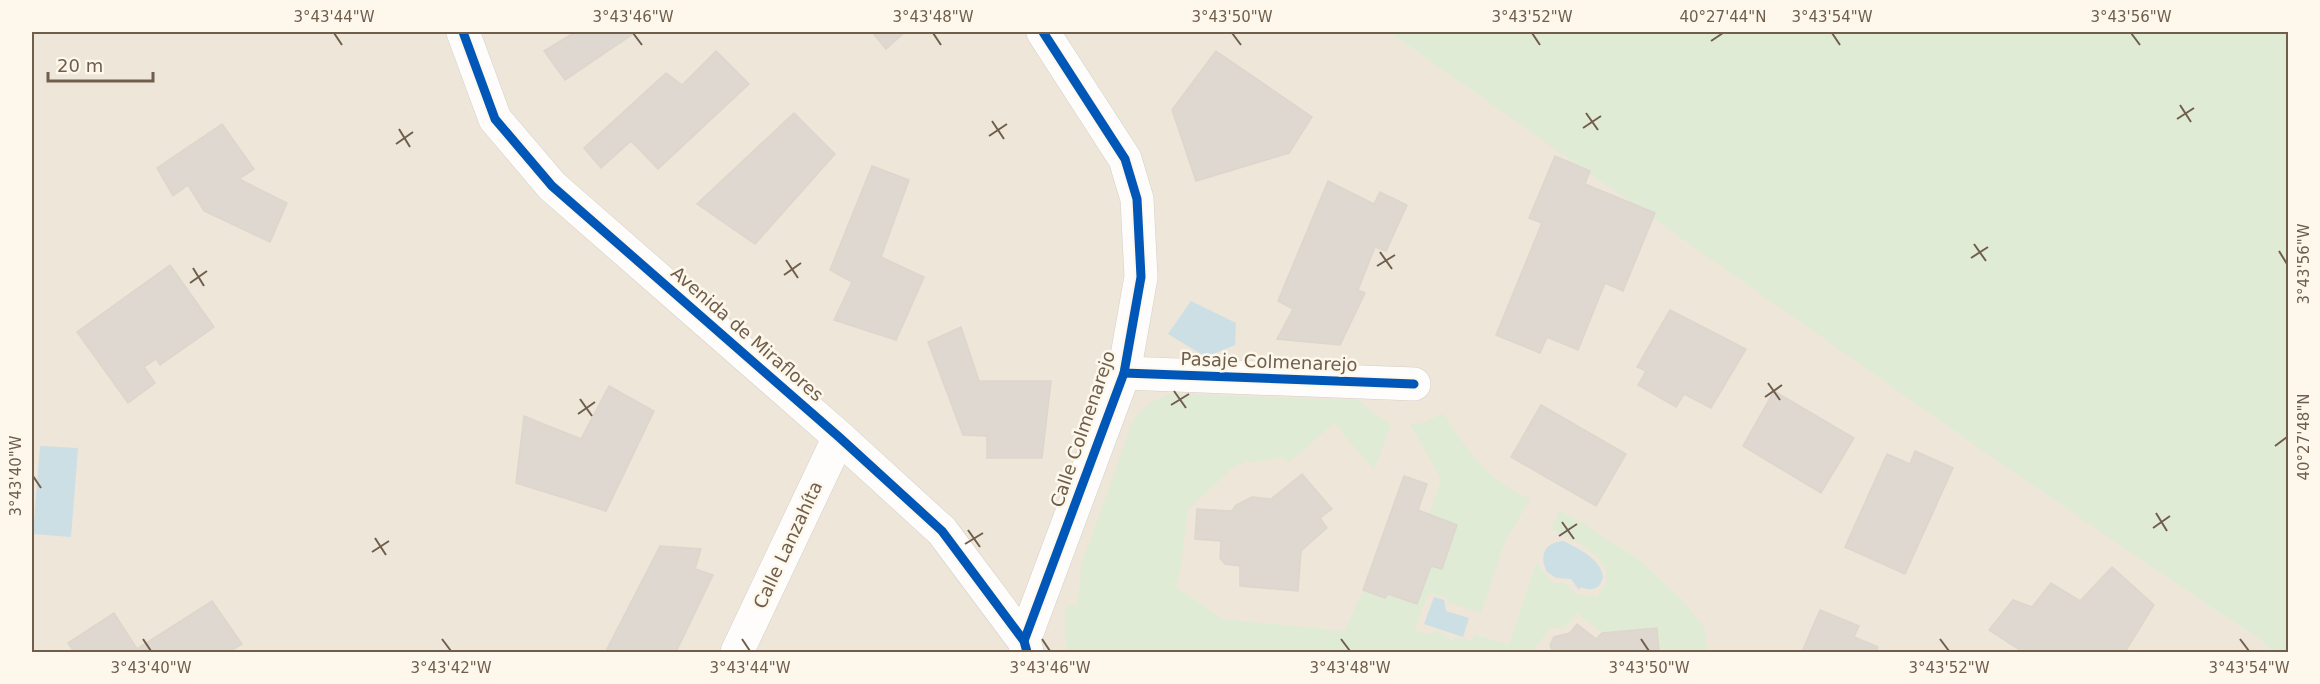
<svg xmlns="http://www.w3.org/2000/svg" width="2320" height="684" font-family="'DejaVu Sans',sans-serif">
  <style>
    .residential { fill: #eee6d8 }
    .green { fill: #e0ebd6 }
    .water { fill: #ccdfe4 }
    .building { fill: #ded8d0; stroke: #ddd6cc; stroke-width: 1.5 }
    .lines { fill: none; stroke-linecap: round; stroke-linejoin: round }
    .minor-casing { stroke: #d4cfc8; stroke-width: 34 }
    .minor { stroke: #fefdfc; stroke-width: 33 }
    .cycleway-casing { stroke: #fdf8eb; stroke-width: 13 }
    .cycleway { stroke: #0057b8; stroke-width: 9 }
    .ticks { fill: none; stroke: #705e4d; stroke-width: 2 }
    .labels { text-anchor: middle; stroke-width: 5; stroke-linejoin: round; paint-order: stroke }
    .street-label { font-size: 18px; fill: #705e4d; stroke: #fdf8eb }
    .neatline { fill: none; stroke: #705e4d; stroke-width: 2 }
    .ticks-label { font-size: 15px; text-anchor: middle; fill: #705e4d }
  </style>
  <rect width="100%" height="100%" fill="#f5f2ea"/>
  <path class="residential" d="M 32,32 L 1389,32 L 2206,604 L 2256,636 L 2273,652 L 32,652 Z"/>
  <g class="green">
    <path d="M 1389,32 L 2288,32 L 2288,652 L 2273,652 L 2256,636 L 2206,604 L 1986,453 Z"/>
    <path d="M 1171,394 L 1356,400 C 1369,406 1377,418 1391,424 L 1374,470 L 1334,423 L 1290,462 L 1281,457 L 1250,463 L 1248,460 L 1232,468 L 1188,510 L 1180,571 L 1175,586 L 1222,619 L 1345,631 L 1363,590 L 1385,598 L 1388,594 L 1417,604 L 1431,566 L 1442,569 L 1457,525 L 1429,515 L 1441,479 L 1410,424 L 1423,423 L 1443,413 C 1467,449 1488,482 1530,499 L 1504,544 L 1481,613 L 1448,602 L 1448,598 L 1429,593 L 1414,629 L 1426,635 L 1439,631 L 1452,641 L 1456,637 L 1472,641 L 1474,634 L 1509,645 L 1536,563 L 1553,583 L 1564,583 L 1578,595 L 1597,596 C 1628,564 1577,541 1551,529 L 1559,511 L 1576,519 L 1638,559 L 1681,599 L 1704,626 L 1707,652 L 1659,652 L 1657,628 L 1602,633 L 1577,613 L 1564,628 L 1550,628 L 1535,648 L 1538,652 L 1069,652 L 1065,636 L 1066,605 L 1077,605 L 1081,577 L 1080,569 L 1133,420 C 1143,405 1154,400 1171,394 Z"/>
  </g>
  <g class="water">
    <path d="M 1191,301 L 1236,323 L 1235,345 L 1206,357 L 1168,334 Z"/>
    <path d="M 40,446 L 78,448 L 71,537 L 33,534 Z"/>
    <path d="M 1563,541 C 1578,548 1601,559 1603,577 C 1600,589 1592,592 1581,587 L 1579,590 L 1571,579 L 1556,578 L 1547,572 C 1539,555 1544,543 1563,541 Z"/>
    <path d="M 1434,597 L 1444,600 L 1446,611 L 1469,618 L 1463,637 L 1424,624 Z"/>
  </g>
  <g class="building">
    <path d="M 575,32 L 636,32 L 565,80 L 544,51 Z"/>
    <path d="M 872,32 L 905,32 L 886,49 Z"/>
    <path d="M 716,51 L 749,84 L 658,169 L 631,141 L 601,168 L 584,148 L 666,73 L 682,85 Z"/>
    <path d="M 1216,51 L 1312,117 L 1289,153 L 1196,181 L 1172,110 Z"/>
    <path d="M 794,113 L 835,154 L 755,244 L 697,204 Z"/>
    <path d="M 222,124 L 254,169 L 239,179 L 287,203 L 270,242 L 204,211 L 188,185 L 173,196 L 157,168 Z"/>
    <path d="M 1555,156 L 1590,171 L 1585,184 L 1655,213 L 1623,291 L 1605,283 L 1578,350 L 1547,337 L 1540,353 L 1496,335 L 1542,223 L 1529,218 Z"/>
    <path d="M 872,166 L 909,180 L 881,257 L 924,277 L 896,340 L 834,320 L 852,282 L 830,270 Z"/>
    <path d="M 1328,181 L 1374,204 L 1380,192 L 1407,205 L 1386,251 L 1375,247 L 1358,290 L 1365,293 L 1340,345 L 1277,339 L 1293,309 L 1278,301 Z"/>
    <path d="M 170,265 L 214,327 L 160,365 L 156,359 L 144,367 L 155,383 L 128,403 L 77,332 Z"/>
    <path d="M 1670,310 L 1746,349 L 1711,408 L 1684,394 L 1676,407 L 1638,385 L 1646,371 L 1637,367 Z"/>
    <path d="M 961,327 L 979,381 L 1051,381 L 1042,458 L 987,458 L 987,436 L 963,435 L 928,342 Z"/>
    <path d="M 609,386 L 654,411 L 606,511 L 516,483 L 524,416 L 581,439 Z"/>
    <path d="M 1774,391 L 1854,438 L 1821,493 L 1743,446 Z"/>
    <path d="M 1541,405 L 1626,454 L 1596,506 L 1511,457 Z"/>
    <path d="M 1915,451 L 1953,468 L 1905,574 L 1845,547 L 1887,454 L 1910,464 Z"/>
    <path d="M 1302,474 L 1332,509 L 1320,518 L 1327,528 L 1301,551 L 1298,591 L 1240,586 L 1240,566 L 1225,564 L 1220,558 L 1221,541 L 1195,539 L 1197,509 L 1232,511 L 1236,505 L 1252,497 L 1271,499 Z"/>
    <path d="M 1404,476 L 1427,484 L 1418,510 L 1457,525 L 1442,569 L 1431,566 L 1417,604 L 1388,594 L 1385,598 L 1363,590 Z"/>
    <path d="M 660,546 L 701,549 L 695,569 L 713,575 L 676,652 L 615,652 L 607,649 Z"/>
    <path d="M 2112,567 L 2154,605 L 2125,652 L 2023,652 L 1989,630 L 2013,600 L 2032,607 L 2051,583 L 2080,601 Z"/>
    <path d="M 212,601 L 242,644 L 229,652 L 74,652 L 68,643 L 114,613 L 137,649 Z"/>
    <path d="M 1820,610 L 1859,626 L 1854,637 L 1878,647 L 1876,652 L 1802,652 Z"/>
    <path d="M 1577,624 L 1596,639 L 1602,633 L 1657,628 L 1659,652 L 1553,652 L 1550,645 L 1554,637 L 1570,633 Z"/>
  </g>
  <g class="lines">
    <defs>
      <g id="minor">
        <path d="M 463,32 L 495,119 L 552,186 L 839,437 L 942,531 L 1024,641 L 1027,652"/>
        <path d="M 1124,373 L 1414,384"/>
        <path d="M 1024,641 L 1124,373 L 1141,277 L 1137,199 L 1125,159 L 1043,32"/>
        <path d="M 737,652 L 839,437"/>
      </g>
    </defs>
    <use href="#minor" class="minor-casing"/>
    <use href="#minor" class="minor"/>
    <defs>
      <g id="cycleway">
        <path d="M 463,32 L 495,119 L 552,186 L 839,437 L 942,531 L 1024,641 L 1027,652"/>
        <path d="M 1124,373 L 1414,384"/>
        <path d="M 1024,641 L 1124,373 L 1141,277 L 1137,199 L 1125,159 L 1043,32"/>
      </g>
    </defs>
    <use href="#cycleway" class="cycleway-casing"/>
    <use href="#cycleway" class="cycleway"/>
  </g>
  <path class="ticks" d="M 334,33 L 342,45M 633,33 L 642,45M 933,33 L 941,45M 1232,33 L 1241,45M 1532,33 L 1540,45M 1832,33 L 1840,45M 2131,33 L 2140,45M 1711,41 L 1723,33M 2180,105 L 2191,122M 1586,113 L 1598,130M 2177,119 L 2194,108M 992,121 L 1004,139M 1583,128 L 1601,116M 399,129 L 410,147M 989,136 L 1007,124M 396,144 L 413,132M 1974,244 L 1986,261M 2279,251 L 2287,264M 1380,252 L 1392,269M 1971,258 L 1988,247M 786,260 L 798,278M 1377,266 L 1395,255M 193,268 L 204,286M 784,275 L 801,263M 190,283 L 207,271M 1768,383 L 1780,400M 1174,391 L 1186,408M 1765,397 L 1782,385M 580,399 L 592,416M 1171,405 L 1189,394M 578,414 L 595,402M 2275,446 L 2287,437M 33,476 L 41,488M 2156,513 L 2167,531M 1562,522 L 1574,539M 2153,528 L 2170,516M 968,530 L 980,547M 1559,536 L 1577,524M 375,538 L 386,555M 965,544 L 983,533M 372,552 L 389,541M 143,639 L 151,651M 442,639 L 451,651M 742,639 L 750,651M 1042,639 L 1050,651M 1341,639 L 1350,651M 1641,639 L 1649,651M 1940,639 L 1949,651M 2240,639 L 2249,651"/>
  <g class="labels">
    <g class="street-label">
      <text transform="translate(747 334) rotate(41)" y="6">Avenida de Miraflores</text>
      <text transform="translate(1269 362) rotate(2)" y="6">Pasaje Colmenarejo</text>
      <text transform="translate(1083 429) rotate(-71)" y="6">Calle Colmenarejo</text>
      <text transform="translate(788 545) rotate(-65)" y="6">Calle Lanzahíta</text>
    </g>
  </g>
  <rect width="2320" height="684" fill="none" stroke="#fdf8eb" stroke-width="66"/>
  <path d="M48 72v9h105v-9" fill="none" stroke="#705e4d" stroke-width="3"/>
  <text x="57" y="72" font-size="18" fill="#705e4d" stroke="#fdf8eb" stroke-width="4.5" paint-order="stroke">20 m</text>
  <rect x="33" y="33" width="2254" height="618" class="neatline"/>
  <g class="ticks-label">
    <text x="334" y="22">3°43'44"W</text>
    <text x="633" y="22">3°43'46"W</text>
    <text x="933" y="22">3°43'48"W</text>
    <text x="1232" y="22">3°43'50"W</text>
    <text x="1532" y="22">3°43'52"W</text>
    <text x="1723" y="22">40°27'44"N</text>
    <text x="1832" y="22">3°43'54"W</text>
    <text x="2131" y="22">3°43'56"W</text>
    <text transform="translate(2304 264) rotate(-90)" y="5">3°43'56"W</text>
    <text transform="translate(2304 437) rotate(-90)" y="5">40°27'48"N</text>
    <text transform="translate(16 476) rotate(-90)" y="5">3°43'40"W</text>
    <text x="151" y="673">3°43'40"W</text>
    <text x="451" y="673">3°43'42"W</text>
    <text x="750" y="673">3°43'44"W</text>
    <text x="1050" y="673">3°43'46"W</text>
    <text x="1350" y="673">3°43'48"W</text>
    <text x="1649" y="673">3°43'50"W</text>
    <text x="1949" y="673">3°43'52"W</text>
    <text x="2249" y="673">3°43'54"W</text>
  </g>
</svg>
